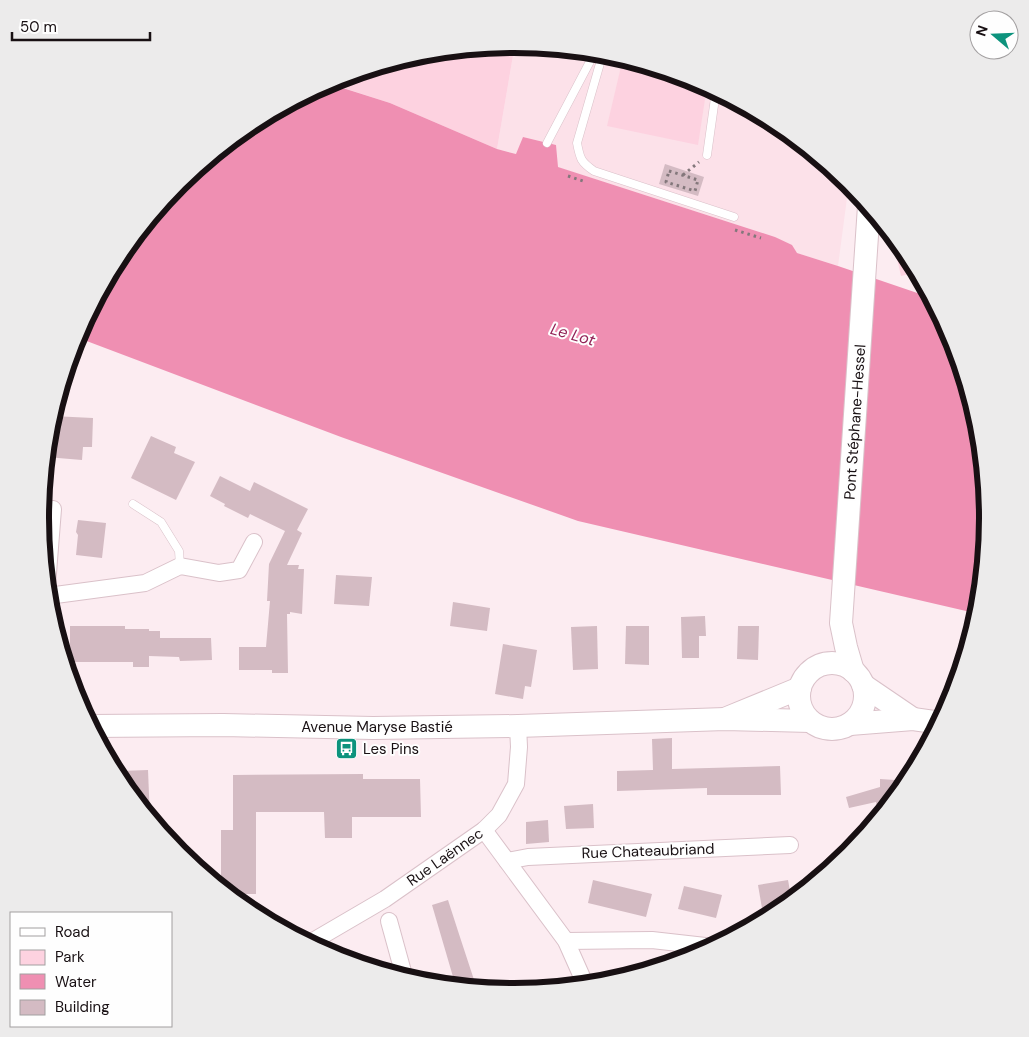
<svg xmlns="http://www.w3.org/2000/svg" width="1029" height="1037" font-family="'DM Sans',sans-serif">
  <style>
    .built { fill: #fce1e9 }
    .green { fill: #fdd2e0 }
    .water { fill: #ef8fb2 }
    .building { fill: #d4bbc3 }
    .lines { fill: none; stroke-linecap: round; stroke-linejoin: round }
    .lane-casing { stroke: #dac1c9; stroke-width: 9 }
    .street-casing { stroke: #dac1c9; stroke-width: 18 }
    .secondary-casing { stroke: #dac1c9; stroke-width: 24 }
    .path { stroke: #83777b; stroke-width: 3; stroke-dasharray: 2.5 4; stroke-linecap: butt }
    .lane { stroke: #fff; stroke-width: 8 }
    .street { stroke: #fff; stroke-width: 16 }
    .secondary { stroke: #fff; stroke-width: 22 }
    .labels { text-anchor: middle; stroke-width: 4; stroke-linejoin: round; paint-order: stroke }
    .street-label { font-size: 15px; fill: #181013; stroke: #fefefe }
    .poi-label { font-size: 15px; fill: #181013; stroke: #fefefe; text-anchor: start }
    .water-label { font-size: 16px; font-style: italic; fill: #922357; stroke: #fefefe }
    .rim { fill: none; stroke: #181013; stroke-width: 6 }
  </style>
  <rect width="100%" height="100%" fill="#fcecf1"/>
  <path class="built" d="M 515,44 L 607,53 L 696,80 L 778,124 L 849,183 L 838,266 L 797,253 L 775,237 L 557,167 L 556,145 L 523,137 L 517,154 L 497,149 Z"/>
  <g class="green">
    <path d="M 515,44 L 497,149 L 390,103 L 328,83 L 422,53 Z"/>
    <path d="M 623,58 L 696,80 L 707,86 L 698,145 L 607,126 Z"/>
    <path d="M 891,232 L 909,255 L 918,272 L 901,276 Z"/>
  </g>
  <path class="water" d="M 327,83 L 390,103 L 497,149 L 516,154 L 523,137 L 556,145 L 558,167 L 775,237 L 792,245 L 797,253 L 838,266 L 932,298 L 953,337 L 980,426 L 989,519 L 979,614 L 578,521 L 341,437 L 76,337 L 120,255 L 179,183 L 251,124 Z"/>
  <g class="building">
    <path d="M 665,164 L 704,177 L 698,196 L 659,184 Z"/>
    <path d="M 52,416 L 93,418 L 92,447 L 83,447 L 82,460 L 46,457 L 49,426 Z"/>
    <path d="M 151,436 L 176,447 L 174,453 L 195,462 L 176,500 L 131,478 Z"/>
    <path d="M 220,476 L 250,491 L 254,482 L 308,509 L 297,530 L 302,533 L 287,565 L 299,565 L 298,569 L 304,569 L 302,614 L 290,612 L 290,614 L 287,614 L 288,673 L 272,673 L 272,670 L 239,670 L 239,647 L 266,647 L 270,601 L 267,601 L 269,564 L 285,531 L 250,514 L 248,518 L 224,506 L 225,504 L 210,496 Z"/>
    <path d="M 78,520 L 106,523 L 102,558 L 76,555 L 78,535 L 76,532 Z"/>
    <path d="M 336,575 L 372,577 L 369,606 L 334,604 Z"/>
    <path d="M 453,602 L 490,608 L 487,631 L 450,626 Z"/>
    <path d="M 705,616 L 706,636 L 699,636 L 699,658 L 682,658 L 681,617 Z"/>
    <path d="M 70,626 L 125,626 L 125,629 L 149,629 L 149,631 L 160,631 L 160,638 L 211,638 L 212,660 L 180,661 L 179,657 L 149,656 L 149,667 L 133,667 L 133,662 L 70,662 Z"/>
    <path d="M 597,626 L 598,669 L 573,670 L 571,627 Z"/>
    <path d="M 626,626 L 649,626 L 649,665 L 625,664 Z"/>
    <path d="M 738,626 L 759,626 L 758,660 L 737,659 Z"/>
    <path d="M 503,644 L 537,650 L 531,687 L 525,686 L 523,699 L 495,694 Z"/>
    <path d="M 672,738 L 672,769 L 780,766 L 781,795 L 707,795 L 707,788 L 617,791 L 617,771 L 653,770 L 652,739 Z"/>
    <path d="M 148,770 L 150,819 L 121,783 L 120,771 Z"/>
    <path d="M 363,774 L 363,779 L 420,779 L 421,817 L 352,817 L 352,838 L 325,838 L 324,812 L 256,812 L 256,894 L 228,894 L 221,889 L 221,830 L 233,830 L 233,775 Z"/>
    <path d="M 880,779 L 910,781 L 879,818 L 876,802 L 849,808 L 846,797 L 880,787 Z"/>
    <path d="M 593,804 L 594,828 L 566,829 L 564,806 Z"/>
    <path d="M 548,820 L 549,842 L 526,844 L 526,822 Z"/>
    <path d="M 593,880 L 652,894 L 646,917 L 588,903 Z"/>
    <path d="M 788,880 L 792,902 L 778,913 L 764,920 L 758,885 Z"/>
    <path d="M 684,886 L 722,895 L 716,918 L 678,909 Z"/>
    <path d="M 448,900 L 458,931 L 477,989 L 456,987 L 432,905 Z"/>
  </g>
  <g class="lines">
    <defs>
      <g id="lane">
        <path d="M 603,53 L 577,143 C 580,159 581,162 594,171 L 734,217"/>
        <path d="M 547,143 L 595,52"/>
        <path d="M 707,155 L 716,91"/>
        <path d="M 133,504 L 161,522 L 179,551 L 180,566"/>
      </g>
      <g id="street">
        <path d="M 47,586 L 53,509"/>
        <path d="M 48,596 L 145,583 L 180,566 L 219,573 L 239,570 L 254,542"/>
        <path d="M 484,830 L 566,941 L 586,986"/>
        <path d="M 507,861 L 528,857 L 790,845"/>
        <path d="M 389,921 L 405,979"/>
        <path d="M 566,941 L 652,940 L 714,947"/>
        <path d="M 308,944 L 385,899 L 484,830 L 499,815 L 516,784 L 519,747 L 518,726"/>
      </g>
      <g id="secondary">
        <circle cx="832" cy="696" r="33"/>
        <path d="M 853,671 L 846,647 L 841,623 L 869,206"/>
        <path d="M 863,685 L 913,719"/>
        <path d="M 727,718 L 800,688"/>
        <path d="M 850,724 L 913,719 L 941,723"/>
        <path d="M 90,726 L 223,725 L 373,728 L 518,726 L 725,719 L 810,721"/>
      </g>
    </defs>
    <use href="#lane" class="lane-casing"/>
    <use href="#street" class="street-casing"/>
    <use href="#secondary" class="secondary-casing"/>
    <g class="path">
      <path d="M 669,171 L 698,180 L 695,191 L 666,182 Z"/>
      <path d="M 683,175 L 699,162"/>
      <path d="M 568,176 L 586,182"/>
      <path d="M 735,230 L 761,238"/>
      <path d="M 887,231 L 889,235 L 892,235"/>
    </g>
    <use href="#lane" class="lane"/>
    <use href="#street" class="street"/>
    <use href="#secondary" class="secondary"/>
  </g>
  <defs>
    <symbol id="bus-square" viewBox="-11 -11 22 22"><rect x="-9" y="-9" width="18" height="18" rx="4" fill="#0d937d" stroke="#fefefe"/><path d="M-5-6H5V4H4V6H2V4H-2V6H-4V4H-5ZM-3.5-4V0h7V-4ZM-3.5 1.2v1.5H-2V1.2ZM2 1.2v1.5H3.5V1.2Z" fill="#fff"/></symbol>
  </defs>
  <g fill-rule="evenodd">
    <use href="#bus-square" x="334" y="736" width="25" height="25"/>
  </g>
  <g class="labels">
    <g class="street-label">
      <text transform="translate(855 422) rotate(-86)" y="5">Pont Stéphane-Hessel</text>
      <text x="377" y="732">Avenue Maryse Bastié</text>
      <text transform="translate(648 851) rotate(-2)" y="5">Rue Chateaubriand</text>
      <text transform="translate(445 857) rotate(-35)" y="5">Rue Laënnec</text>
    </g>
    <g class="poi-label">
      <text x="363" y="754">Les Pins</text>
    </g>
    <g class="water-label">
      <text transform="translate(573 334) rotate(16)" y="6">Le Lot</text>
    </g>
  </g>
  <path d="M0 0H1029V1037H0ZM49 518a465 465 0 1 1 930 0a465 465 0 1 1-930 0Z" fill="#ecebeb" fill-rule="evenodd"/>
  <path class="rim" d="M49 518a465 465 0 1 1 930 0a465 465 0 1 1-930 0Z"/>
  <rect x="10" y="912" width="162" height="115" fill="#fefefe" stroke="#a29fa0"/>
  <rect x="20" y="928" width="25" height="8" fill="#ffffff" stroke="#a29fa0"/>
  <text x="55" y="937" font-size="15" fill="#181013">Road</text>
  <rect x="20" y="950" width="25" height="15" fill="#fdd2e0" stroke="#a29fa0"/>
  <text x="55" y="962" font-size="15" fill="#181013">Park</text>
  <rect x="20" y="974" width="25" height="15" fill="#ef8fb2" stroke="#a29fa0"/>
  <text x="55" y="987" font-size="15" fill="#181013">Water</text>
  <rect x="20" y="1000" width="25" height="15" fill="#d4bbc3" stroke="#a29fa0"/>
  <text x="55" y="1012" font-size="15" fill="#181013">Building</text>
  <g transform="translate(994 35) rotate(289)"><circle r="24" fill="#fefefe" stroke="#a29fa0"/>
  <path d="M0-4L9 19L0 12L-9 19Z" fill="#0d937d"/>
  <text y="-8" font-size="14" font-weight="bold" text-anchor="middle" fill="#181013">N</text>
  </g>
  <path d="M12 32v8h138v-8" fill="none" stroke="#181013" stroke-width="2.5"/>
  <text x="20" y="32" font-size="15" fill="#181013" stroke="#fefefe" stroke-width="4" paint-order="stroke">50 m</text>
</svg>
